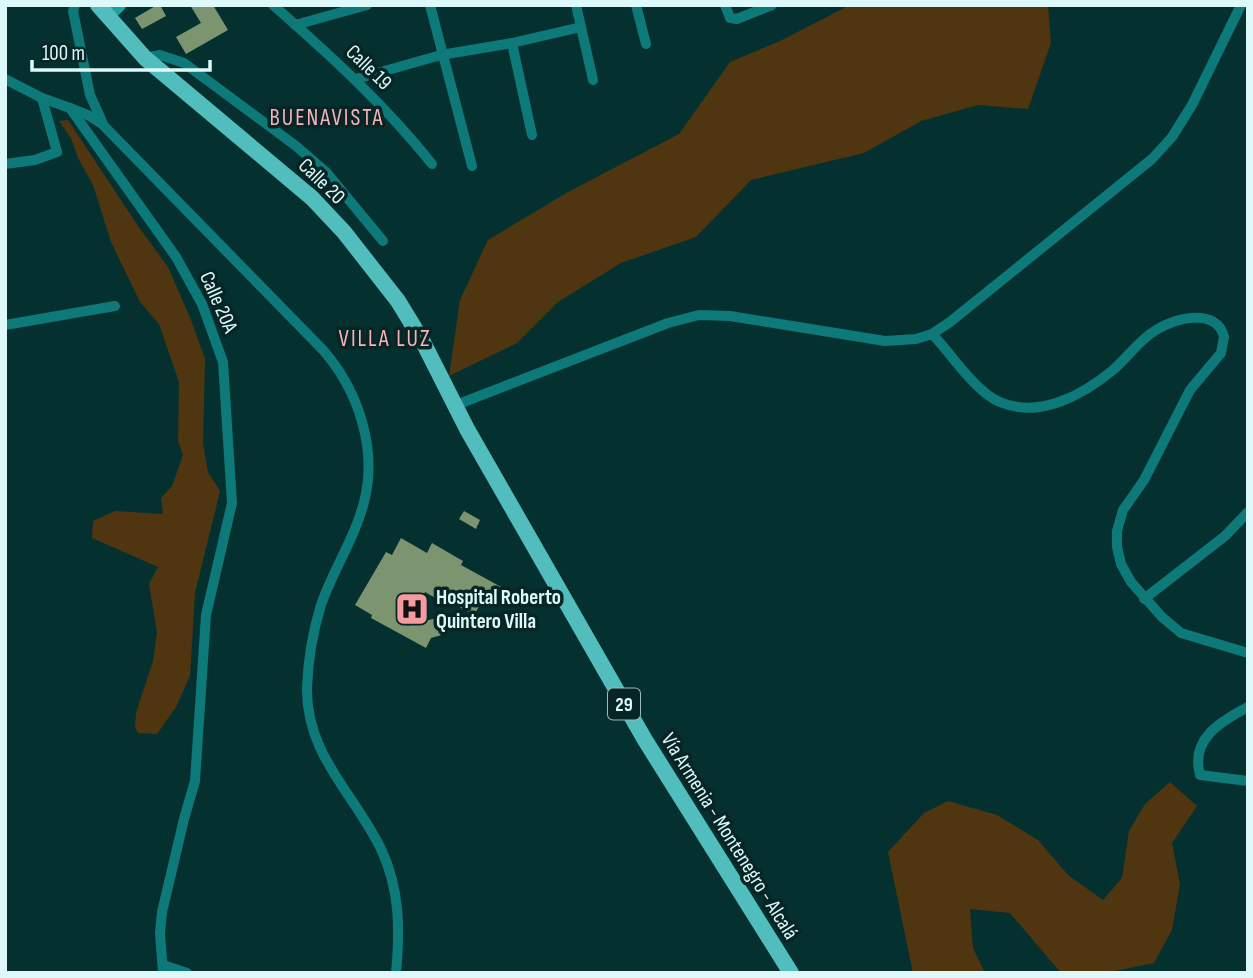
<svg xmlns="http://www.w3.org/2000/svg" width="1253" height="978" font-family="'Sofia Sans Condensed',sans-serif">
  <style>
    .green { fill: #4f3610 }
    .building { fill: #7d9471 }
    .lines { fill: none; stroke-linecap: round; stroke-linejoin: round }
    .minor { stroke: #0e7979; stroke-width: 10 }
    .secondary { stroke: #1ea2a1; stroke-width: 14 }
    .primary { stroke: #52bdbd; stroke-width: 16 }
    .labels { text-anchor: middle; stroke-width: 7; stroke-linejoin: round; paint-order: stroke }
    .shield { fill: #082525; stroke: #9eb9b9; stroke-width: 2 }
    .shield-label { font-size: 19px; font-weight: bold; fill: #def9f9 }
    .street-label { font-size: 21px; fill: #def9f9; stroke: #082525 }
    .poi-label { font-size: 21px; font-weight: bold; fill: #def9f9; stroke: #082525; text-anchor: start }
    .neighbourhood-label { font-size: 23px; letter-spacing: 2px; fill: #f8b3b8; stroke: #082525 }
  </style>
  <rect width="100%" height="100%" fill="#043130"/>
  <g class="green">
    <path d="M 850,5 L 1048,5 L 1051,43 L 1028,109 L 978,105 L 921,121 L 864,153 L 751,180 L 696,237 L 621,263 L 558,302 L 517,343 L 449,376 L 460,300 L 488,240 L 568,192 L 679,134 L 730,62 L 780,41 Z"/>
    <path d="M 68,120 L 138,226 L 168,267 L 191,320 L 205,359 L 203,444 L 208,472 L 220,491 L 195,593 L 190,676 L 176,707 L 157,734 L 138,733 L 135,727 L 136,713 L 153,661 L 157,632 L 149,584 L 158,567 L 92,538 L 93,521 L 115,511 L 163,514 L 161,498 L 172,486 L 183,455 L 178,441 L 179,382 L 159,324 L 140,302 L 111,242 L 93,185 L 78,158 L 71,138 L 59,121 Z"/>
    <path d="M 1170,782 L 1197,806 L 1172,843 L 1180,884 L 1172,930 L 1154,963 L 1105,973 L 1061,973 L 1010,913 L 970,909 L 973,948 L 985,973 L 913,973 L 888,852 L 924,813 L 948,801 L 997,815 L 1038,840 L 1068,875 L 1103,900 L 1122,878 L 1129,831 L 1145,804 Z"/>
  </g>
  <g class="building">
    <path d="M 157,5 L 160,5 L 166,16 L 142,29 L 135,18 Z"/>
    <path d="M 190,5 L 213,5 L 228,30 L 186,54 L 176,37 L 201,23 Z"/>
    <path d="M 464,511 L 480,520 L 476,529 L 459,519 Z"/>
    <path d="M 401,538 L 427,553 L 432,543 L 463,561 L 461,565 L 503,588 L 498,596 L 488,591 L 474,615 L 446,600 L 444,603 L 425,592 L 407,626 L 440,617 L 445,634 L 431,638 L 426,648 L 371,618 L 372,615 L 355,605 L 386,552 L 392,555 Z"/>
  </g>
  <g class="lines">
    <g class="minor">
      <path d="M 75,5 L 73,11 L 90,95 L 104,126 L 323,350 C 358,390 378,449 364,502 C 355,538 333,570 321,605 C 313,631 308,660 307,688 C 306,755 354,793 381,849 C 400,889 400,930 396,973"/>
      <path d="M 273,5 C 330,55 385,105 432,164"/>
      <path d="M 430,5 L 472,166"/>
      <path d="M 576,5 L 593,80"/>
      <path d="M 636,5 L 646,44"/>
      <path d="M 725,5 L 730,18 L 737,19 L 772,5"/>
      <path d="M 295,25 L 367,5"/>
      <path d="M 512,43 L 532,135"/>
      <path d="M 145,58 L 160,55 L 184,63 L 296,146 L 326,172 L 383,241"/>
      <path d="M 5,79 L 42,98 L 70,108 L 176,257 L 202,304 L 223,362 L 232,503 L 206,615 L 195,781 L 184,819 L 162,912 L 160,933 L 163,973"/>
      <path d="M 356,79 L 441,55 L 512,43 L 581,27"/>
      <path d="M 70,108 L 90,116 L 102,124"/>
      <path d="M 5,164 L 35,160 L 57,152 L 42,98"/>
      <path d="M 5,325 L 115,306"/>
      <path d="M 932,334 C 951,353 975,392 1000,402 C 1039,419 1083,395 1113,370 C 1128,357 1139,340 1156,330 C 1175,318 1217,307 1224,337 L 1221,353 L 1190,390 L 1144,480 L 1123,510 L 1117,531 L 1117,547 L 1121,564 L 1131,582 L 1162,617 L 1181,633 L 1248,653"/>
      <path d="M 456,405 L 668,323 L 699,315 L 730,316 L 885,341 L 916,339 L 932,334 L 950,322 L 1152,159 L 1172,137 L 1192,105 L 1241,5"/>
      <path d="M 1144,599 L 1225,536 L 1248,512"/>
      <path d="M 1248,707 C 1221,721 1190,739 1200,775 L 1248,781"/>
      <path d="M 163,965 L 187,973"/>
    </g>
    <path class="secondary" d="M 107,16 L 119,5"/>
    <path class="primary" d="M 98,5 L 145,58 L 312,198 L 344,232 L 398,301 L 423,342 L 467,429 L 645,740 L 791,973"/>
  </g>
  <defs>
    <symbol id="hospital-square" viewBox="-11 -11 22 22"><rect x="-9" y="-9" width="18" height="18" rx="4" fill="#f49aa1" stroke="#082525"/><path d="M-5-5h3v3.5h4V-5h3V5h-3V1.5h-4V5h-3Z" fill="#111"/></symbol>
  </defs>
  <g fill-rule="evenodd">
    <use href="#hospital-square" x="393" y="590" width="38" height="38"/>
  </g>
  <g class="labels">
    <rect class="shield" x="608" y="688.5" width="32" height="31" rx="5"/>
    <g class="shield-label">
      <text x="624" y="711">29</text>
    </g>
    <g class="street-label">
      <text transform="translate(369 67) rotate(44)" y="7">Calle 19</text>
      <text transform="translate(322 181) rotate(44)" y="7">Calle 20</text>
      <text transform="translate(219 302) rotate(66)" y="7">Calle 20A</text>
      <text transform="translate(730 836) rotate(58)" y="7">Vía Armenia - Montenegro - Alcalá</text>
    </g>
    <g class="poi-label">
      <text x="436" y="604">Hospital Roberto<tspan x="436" dy="24">Quintero Villa</tspan></text>
    </g>
    <g class="neighbourhood-label">
      <text x="327" y="125">BUENAVISTA</text>
      <text x="385" y="346">VILLA LUZ</text>
    </g>
  </g>
  <rect width="1253" height="978" fill="none" stroke="#def9f9" stroke-width="14"/>
  <path d="M32 60v10h178v-10" fill="none" stroke="#def9f9" stroke-width="3.5"/>
  <text x="42" y="60" font-size="21" fill="#def9f9" stroke="#082525" stroke-width="5" paint-order="stroke">100 m</text>
</svg>
